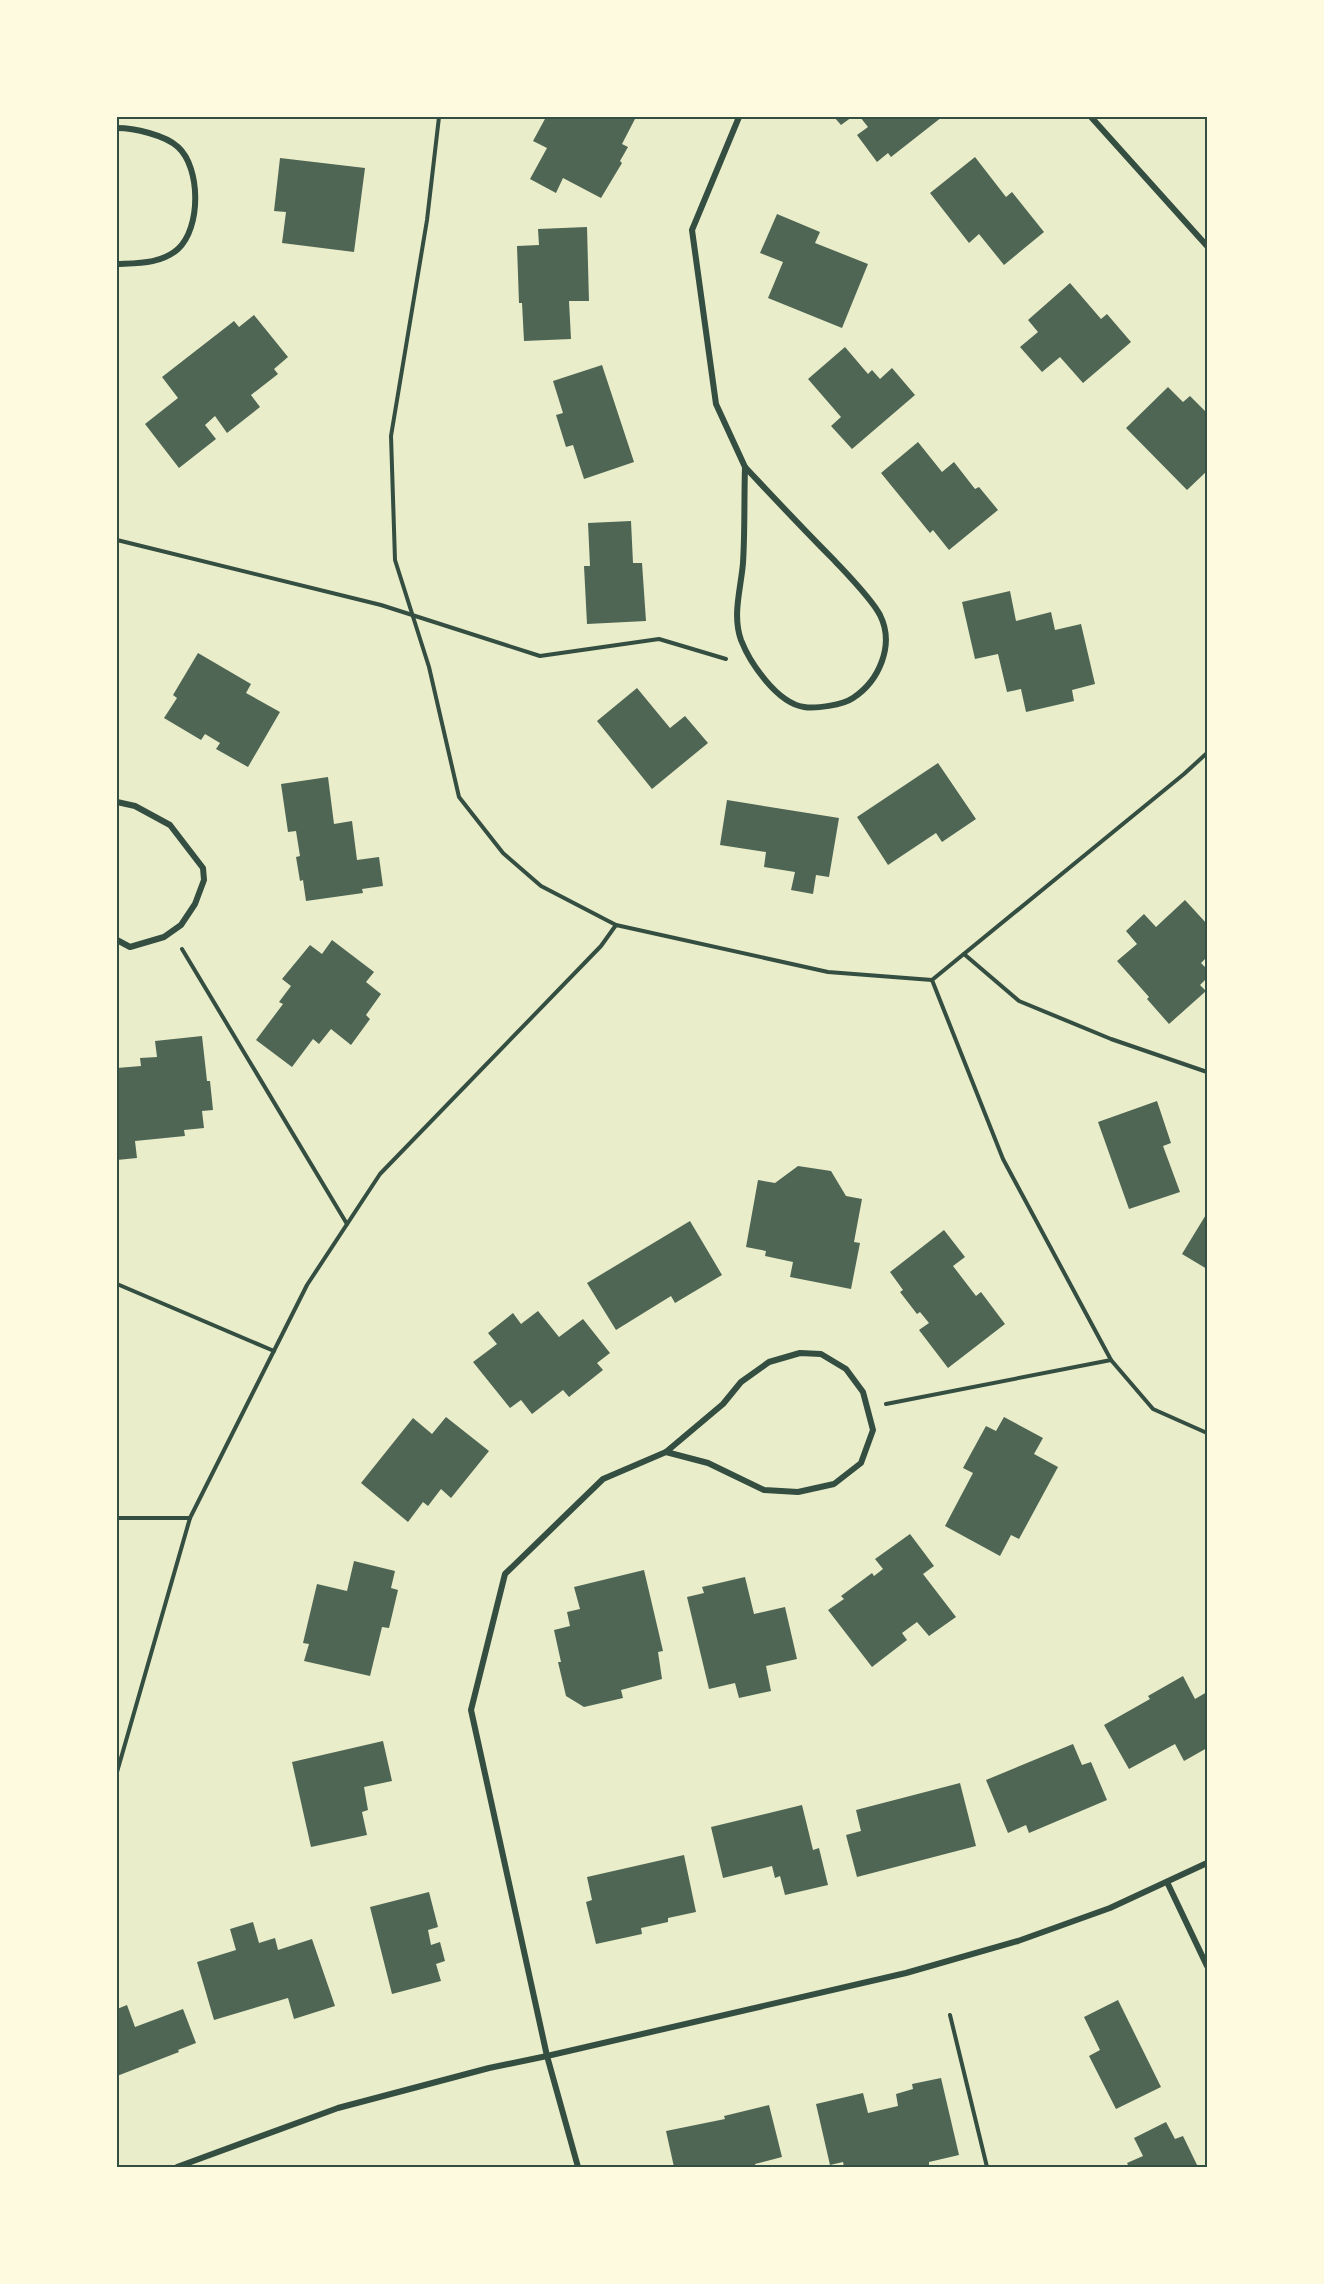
<svg xmlns="http://www.w3.org/2000/svg" width="1324" height="2284" font-family="Cabin,sans-serif">
  <style>
    .building { fill: #4f6655 }
    .lines { fill: none; stroke-linecap: round; stroke-linejoin: round }
    .path { stroke: #344e41; stroke-width: 4 }
    .minor { stroke: #344e41; stroke-width: 6 }
    .neatline { fill: none; stroke: #344e41; stroke-width: 2 }
  </style>
  <rect width="100%" height="100%" fill="#e9edc9"/>
  <g class="building">
    <path d="M 546,117 L 636,117 L 622,144 L 628,147 L 620,161 L 622,163 L 601,198 L 563,178 L 556,193 L 530,179 L 547,148 L 533,141 Z"/>
    <path d="M 834,117 L 852,117 L 841,125 Z"/>
    <path d="M 860,117 L 942,117 L 891,157 L 888,153 L 877,162 L 857,135 L 868,127 Z"/>
    <path d="M 975,157 L 1006,197 L 1012,192 L 1044,232 L 1004,265 L 979,234 L 969,243 L 930,193 Z"/>
    <path d="M 280,158 L 365,168 L 354,252 L 282,243 L 286,212 L 274,211 Z"/>
    <path d="M 777,214 L 820,232 L 815,243 L 868,264 L 842,328 L 768,298 L 783,262 L 760,253 Z"/>
    <path d="M 587,227 L 589,301 L 569,301 L 571,339 L 524,341 L 522,303 L 519,303 L 517,246 L 539,245 L 538,229 Z"/>
    <path d="M 1070,283 L 1101,319 L 1107,314 L 1131,342 L 1083,383 L 1060,357 L 1042,372 L 1020,347 L 1038,332 L 1028,320 Z"/>
    <path d="M 254,315 L 288,357 L 274,369 L 278,374 L 251,395 L 260,407 L 227,433 L 215,416 L 205,425 L 216,439 L 179,468 L 145,424 L 178,398 L 162,377 L 234,321 L 239,327 Z"/>
    <path d="M 845,347 L 868,374 L 872,370 L 880,379 L 892,368 L 915,395 L 852,449 L 831,426 L 841,417 L 808,379 Z"/>
    <path d="M 602,365 L 634,462 L 584,479 L 573,445 L 566,447 L 556,415 L 563,413 L 553,381 Z"/>
    <path d="M 1168,387 L 1183,402 L 1190,396 L 1207,413 L 1207,471 L 1187,490 L 1126,428 Z"/>
    <path d="M 918,442 L 942,472 L 954,462 L 975,489 L 979,487 L 998,510 L 949,550 L 933,530 L 930,533 L 881,473 Z"/>
    <path d="M 631,521 L 633,563 L 642,563 L 646,621 L 587,624 L 584,566 L 590,566 L 588,523 Z"/>
    <path d="M 1010,591 L 1016,621 L 1051,612 L 1055,630 L 1081,624 L 1095,684 L 1072,690 L 1074,701 L 1026,712 L 1021,689 L 1007,692 L 998,654 L 975,659 L 962,602 Z"/>
    <path d="M 198,653 L 251,684 L 246,693 L 280,712 L 248,767 L 216,749 L 220,743 L 205,734 L 201,740 L 164,718 L 177,698 L 173,695 Z"/>
    <path d="M 637,688 L 670,728 L 685,716 L 708,743 L 652,789 L 597,721 Z"/>
    <path d="M 938,763 L 976,819 L 942,842 L 936,833 L 888,865 L 857,817 Z"/>
    <path d="M 328,777 L 334,824 L 352,821 L 357,860 L 379,857 L 383,886 L 362,889 L 363,893 L 306,901 L 303,880 L 300,881 L 296,857 L 300,856 L 296,831 L 288,832 L 281,784 Z"/>
    <path d="M 727,800 L 839,818 L 829,877 L 816,875 L 813,894 L 791,890 L 795,872 L 764,867 L 766,852 L 720,845 Z"/>
    <path d="M 1185,900 L 1207,924 L 1207,957 L 1201,963 L 1207,969 L 1207,978 L 1200,985 L 1206,991 L 1169,1024 L 1147,999 L 1149,997 L 1117,961 L 1137,944 L 1126,931 L 1144,914 L 1156,927 Z"/>
    <path d="M 332,940 L 374,972 L 366,982 L 381,994 L 366,1015 L 370,1019 L 351,1045 L 331,1029 L 319,1044 L 313,1039 L 292,1067 L 256,1040 L 283,1004 L 279,1002 L 291,986 L 282,979 L 310,945 L 322,954 Z"/>
    <path d="M 202,1036 L 207,1081 L 210,1081 L 213,1110 L 202,1111 L 204,1128 L 184,1130 L 185,1136 L 135,1141 L 137,1158 L 117,1160 L 117,1068 L 141,1066 L 140,1058 L 157,1057 L 155,1041 Z"/>
    <path d="M 1157,1101 L 1171,1143 L 1163,1146 L 1180,1192 L 1129,1209 L 1098,1122 Z"/>
    <path d="M 798,1166 L 831,1171 L 846,1196 L 862,1199 L 854,1242 L 860,1243 L 851,1289 L 790,1277 L 793,1262 L 765,1256 L 766,1251 L 746,1247 L 758,1180 L 775,1183 Z"/>
    <path d="M 1207,1213 L 1207,1269 L 1182,1254 Z"/>
    <path d="M 690,1221 L 722,1275 L 675,1303 L 671,1296 L 616,1330 L 587,1283 Z"/>
    <path d="M 944,1230 L 965,1257 L 953,1266 L 976,1296 L 981,1292 L 1005,1324 L 948,1368 L 919,1330 L 929,1323 L 920,1312 L 917,1314 L 900,1292 L 903,1290 L 890,1272 Z"/>
    <path d="M 538,1311 L 559,1337 L 583,1319 L 610,1353 L 597,1363 L 603,1370 L 569,1397 L 563,1390 L 532,1414 L 521,1400 L 510,1408 L 473,1362 L 497,1344 L 488,1333 L 513,1313 L 521,1324 Z"/>
    <path d="M 446,1417 L 489,1451 L 451,1498 L 441,1489 L 428,1506 L 423,1502 L 408,1522 L 361,1483 L 413,1418 L 432,1434 Z"/>
    <path d="M 1004,1417 L 1043,1438 L 1034,1454 L 1058,1467 L 1019,1539 L 1011,1535 L 1000,1556 L 945,1526 L 973,1473 L 963,1468 L 986,1426 L 996,1431 Z"/>
    <path d="M 910,1534 L 934,1566 L 923,1574 L 956,1617 L 929,1636 L 917,1622 L 902,1633 L 907,1640 L 872,1667 L 828,1610 L 844,1599 L 841,1596 L 872,1573 L 874,1576 L 883,1569 L 875,1559 Z"/>
    <path d="M 354,1561 L 395,1571 L 391,1588 L 398,1590 L 389,1628 L 382,1627 L 370,1676 L 304,1661 L 309,1644 L 303,1643 L 317,1584 L 347,1591 Z"/>
    <path d="M 644,1570 L 663,1651 L 658,1652 L 662,1679 L 621,1690 L 623,1698 L 584,1707 L 566,1696 L 558,1662 L 561,1662 L 554,1630 L 570,1626 L 567,1612 L 580,1609 L 574,1587 Z"/>
    <path d="M 745,1577 L 754,1614 L 785,1607 L 797,1659 L 766,1666 L 771,1691 L 739,1698 L 735,1683 L 709,1689 L 687,1597 L 704,1593 L 702,1587 Z"/>
    <path d="M 1183,1676 L 1195,1699 L 1207,1692 L 1207,1748 L 1184,1761 L 1175,1744 L 1129,1769 L 1104,1725 L 1150,1699 L 1148,1696 Z"/>
    <path d="M 383,1741 L 392,1781 L 364,1787 L 368,1810 L 362,1812 L 367,1835 L 311,1847 L 292,1762 Z"/>
    <path d="M 1073,1744 L 1082,1765 L 1091,1762 L 1107,1800 L 1029,1833 L 1026,1825 L 1008,1833 L 986,1780 Z"/>
    <path d="M 960,1783 L 976,1846 L 857,1877 L 846,1835 L 861,1831 L 856,1810 Z"/>
    <path d="M 802,1805 L 813,1850 L 819,1848 L 828,1885 L 785,1895 L 780,1876 L 775,1878 L 772,1866 L 723,1878 L 711,1827 Z"/>
    <path d="M 684,1855 L 696,1912 L 668,1918 L 668,1922 L 641,1928 L 642,1934 L 596,1944 L 586,1902 L 592,1900 L 587,1877 Z"/>
    <path d="M 429,1892 L 438,1927 L 428,1930 L 431,1945 L 440,1942 L 445,1961 L 436,1964 L 441,1981 L 392,1994 L 370,1907 Z"/>
    <path d="M 253,1922 L 259,1943 L 275,1938 L 278,1950 L 312,1939 L 335,2006 L 294,2019 L 288,1998 L 214,2020 L 197,1962 L 236,1950 L 230,1929 Z"/>
    <path d="M 1118,2000 L 1161,2087 L 1116,2109 L 1089,2056 L 1100,2050 L 1084,2017 Z"/>
    <path d="M 127,2005 L 135,2027 L 183,2009 L 196,2043 L 178,2050 L 179,2052 L 117,2076 L 117,2009 Z"/>
    <path d="M 941,2078 L 959,2155 L 929,2162 L 929,2165 L 923,2167 L 844,2167 L 843,2162 L 830,2165 L 816,2104 L 863,2093 L 868,2113 L 898,2106 L 896,2094 L 913,2089 L 912,2084 Z"/>
    <path d="M 769,2105 L 782,2157 L 755,2164 L 756,2167 L 674,2167 L 666,2131 L 725,2119 L 724,2116 Z"/>
    <path d="M 1166,2122 L 1175,2139 L 1183,2136 L 1198,2167 L 1129,2167 L 1127,2163 L 1143,2156 L 1134,2138 Z"/>
  </g>
  <g class="lines">
    <g class="path">
      <path d="M 439,117 L 427,220 L 391,436 L 395,560 L 429,667 L 459,797 L 503,853 L 541,886 L 616,925"/>
      <path d="M 117,540 L 381,605 L 540,656 L 659,639 L 726,659"/>
      <path d="M 182,949 L 347,1224"/>
      <path d="M 964,954 L 1019,1001 L 1111,1039 L 1207,1072"/>
      <path d="M 117,1284 L 274,1351"/>
      <path d="M 1111,1360 L 1153,1409 L 1207,1433"/>
      <path d="M 886,1404 L 1111,1360 L 1003,1159 L 932,980 L 1184,774 L 1207,753"/>
      <path d="M 117,1518 L 190,1518 L 117,1772"/>
      <path d="M 190,1518 L 307,1285 L 380,1174 L 601,946 L 616,925 L 828,972 L 932,980"/>
      <path d="M 950,2015 L 987,2167"/>
    </g>
    <g class="minor">
      <path d="M 739,117 L 692,230 L 716,404 L 745,467"/>
      <path d="M 1091,117 L 1207,246"/>
      <path d="M 117,128 C 134,128 165,135 178,147 C 201,168 201,228 178,249 C 161,264 138,263 117,264"/>
      <path d="M 745,467 C 774,498 803,529 833,559 C 847,574 871,598 880,615 C 895,645 879,681 853,698 C 843,705 815,709 804,707 C 777,703 750,663 741,640 C 732,615 741,588 743,563 C 745,531 744,499 745,467 Z"/>
      <path d="M 117,802 L 135,806 L 170,825 L 203,868 L 204,880 L 195,904 L 181,925 L 164,937 L 130,947 L 117,940"/>
      <path d="M 800,1353 L 821,1354 L 846,1369 L 863,1392 L 873,1430 L 861,1463 L 834,1484 L 798,1492 L 764,1490 L 708,1463 L 666,1452 L 723,1404 L 741,1382 L 769,1362 Z"/>
      <path d="M 1167,1882 L 1207,1966"/>
      <path d="M 177,2167 L 338,2108 L 489,2068 L 547,2056 L 906,1973 L 1018,1941 L 1110,1908 L 1207,1863"/>
      <path d="M 578,2167 L 547,2056 L 471,1710 L 505,1574 L 603,1479 L 666,1452"/>
    </g>
  </g>
  <rect width="1324" height="2284" fill="none" stroke="#fefae0" stroke-width="237"/>
  <rect x="118" y="118" width="1088" height="2048" class="neatline"/>
</svg>
